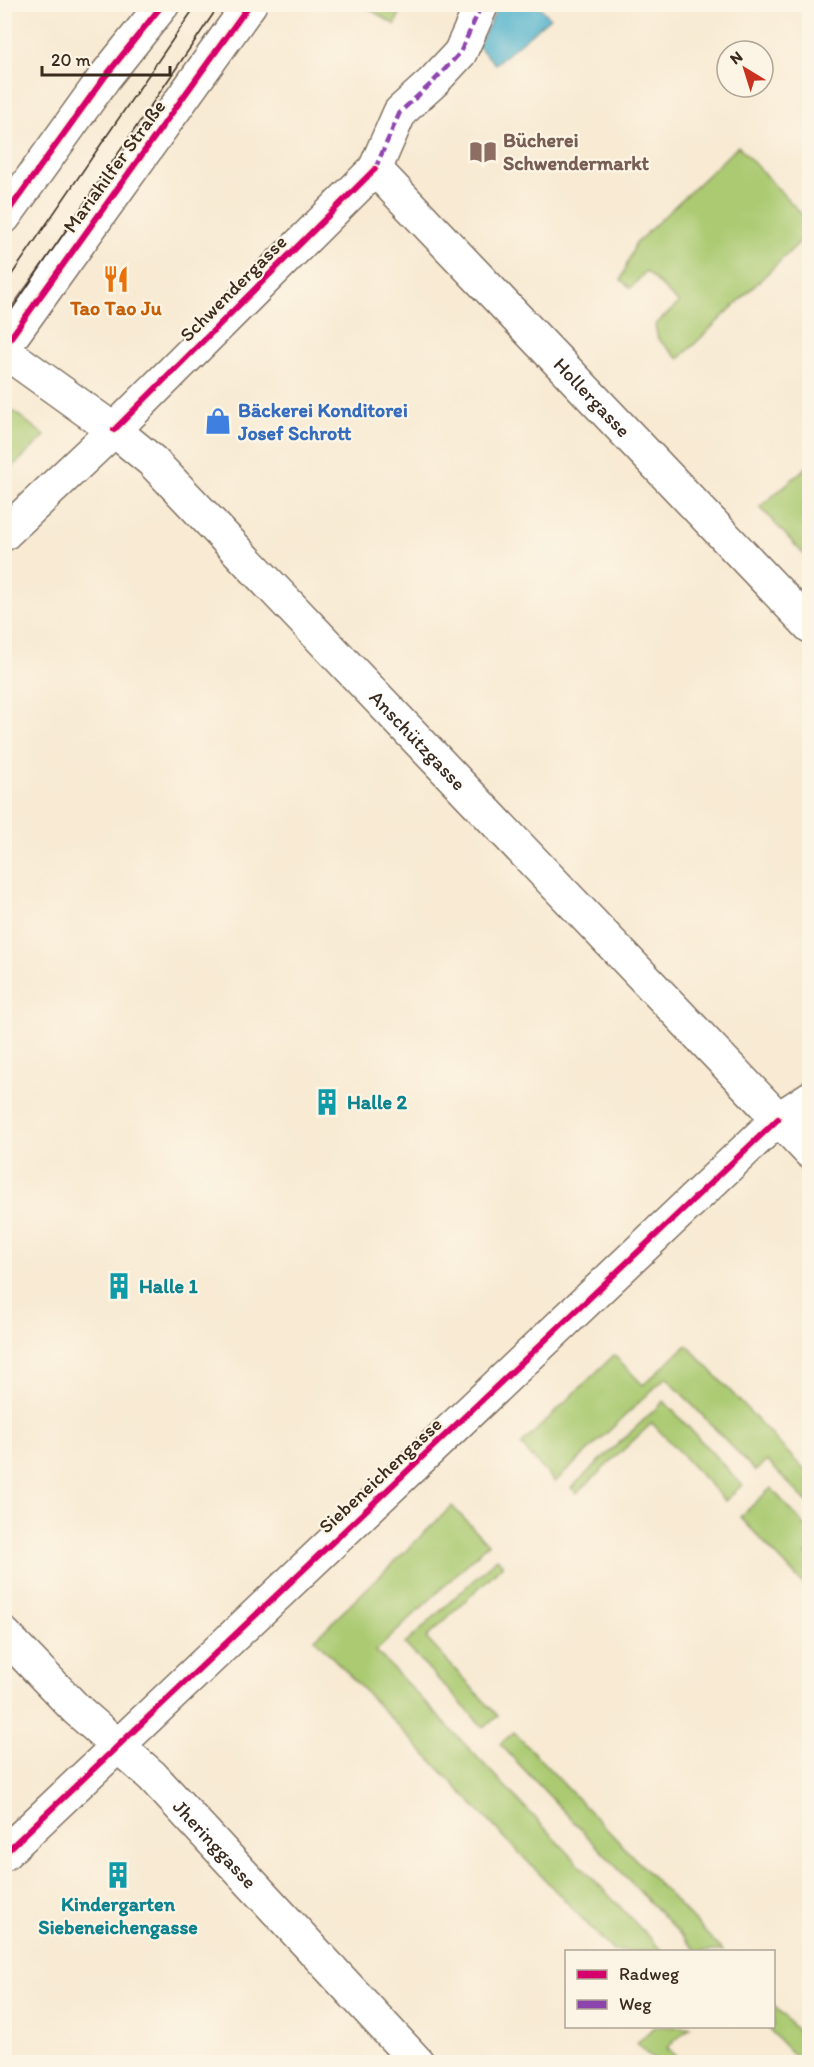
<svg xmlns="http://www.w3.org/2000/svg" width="814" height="2067" font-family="Itim,sans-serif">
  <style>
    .green { fill: #abca72; stroke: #737a48; stroke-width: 1.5 }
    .water { fill: #4db1cc; stroke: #446e75; stroke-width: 1.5 }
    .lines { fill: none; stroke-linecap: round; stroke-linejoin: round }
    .street-casing { stroke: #7d6d5d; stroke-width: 36 }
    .secondary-casing { stroke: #7d6d5d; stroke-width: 36 }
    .street { stroke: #fff; stroke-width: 33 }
    .secondary { stroke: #fff; stroke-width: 33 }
    .tram { stroke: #3b2a1e; stroke-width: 1.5 }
    .quiet { stroke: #8e44ad; stroke-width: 4.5; stroke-dasharray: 9 4.5; stroke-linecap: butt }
    .cycleway-casing { stroke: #fcf5e5; stroke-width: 10 }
    .cycleway { stroke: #d6006c; stroke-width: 6 }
    .labels { text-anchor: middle; stroke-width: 4.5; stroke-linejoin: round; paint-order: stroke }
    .education-label { font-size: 20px; font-weight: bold; fill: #785e54; stroke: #fcf5e5; text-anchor: start }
    .street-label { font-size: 20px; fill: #3b2a1e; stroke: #fcf5e5 }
    .food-label { font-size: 20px; font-weight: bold; fill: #c56008; stroke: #fcf5e5 }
    .shop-label { font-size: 20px; font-weight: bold; fill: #366cbe; stroke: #fcf5e5; text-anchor: start }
    .culture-label { font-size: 20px; font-weight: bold; fill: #0d838f; stroke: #fcf5e5; text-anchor: start }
  </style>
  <rect width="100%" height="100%" fill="#fcf5e5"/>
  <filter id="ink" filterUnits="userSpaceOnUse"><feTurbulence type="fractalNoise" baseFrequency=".0167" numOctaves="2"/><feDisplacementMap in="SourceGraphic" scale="12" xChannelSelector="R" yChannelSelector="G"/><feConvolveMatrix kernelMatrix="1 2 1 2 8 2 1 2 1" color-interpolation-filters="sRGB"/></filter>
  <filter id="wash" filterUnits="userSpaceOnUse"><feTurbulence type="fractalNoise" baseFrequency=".008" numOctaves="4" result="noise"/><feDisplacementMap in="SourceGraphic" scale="24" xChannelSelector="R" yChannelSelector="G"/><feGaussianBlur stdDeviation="1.35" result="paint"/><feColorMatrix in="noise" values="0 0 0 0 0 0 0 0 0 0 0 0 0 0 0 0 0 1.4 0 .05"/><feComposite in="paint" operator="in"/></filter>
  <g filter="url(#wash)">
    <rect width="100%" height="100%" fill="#f8ead3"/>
    <g class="green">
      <path d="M 363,5 L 403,5 L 395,25 Z"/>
      <path d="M 738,146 L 809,222 L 809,233 L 679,359 L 658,339 L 655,325 L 679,303 L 646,271 L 631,288 L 621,280 L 635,244 Z"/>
      <path d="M 7,406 L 45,436 L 5,474 L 4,409 Z"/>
      <path d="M 809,465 L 809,560 L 760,507 Z"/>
      <path d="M 687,1345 L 809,1475 L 809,1504 L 767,1461 L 755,1471 L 666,1377 L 555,1482 L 521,1445 L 614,1355 L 643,1385 Z"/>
      <path d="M 664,1401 L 742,1485 L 725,1501 L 652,1423 L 577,1493 L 571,1488 Z"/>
      <path d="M 771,1488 L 809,1530 L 809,1550 L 806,1554 L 809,1558 L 809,1590 L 740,1517 Z"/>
      <path d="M 452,1506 L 488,1544 L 376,1651 L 662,1951 L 613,1951 L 315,1639 Z"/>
      <path d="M 497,1558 L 503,1565 L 426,1638 L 498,1716 L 484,1728 L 405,1644 Z"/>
      <path d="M 514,1732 L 723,1951 L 696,1951 L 500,1744 Z"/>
      <path d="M 774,2005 L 809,2044 L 809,2062 L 800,2062 L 767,2027 L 774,2026 Z"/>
      <path d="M 654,2027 L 690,2027 L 667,2048 L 681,2062 L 656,2062 L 637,2043 Z"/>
    </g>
    <path class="water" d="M 499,5 L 538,5 L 550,18 L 495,64 L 478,46 Z"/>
  </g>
  <g filter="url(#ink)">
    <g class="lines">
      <defs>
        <g id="street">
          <path id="s1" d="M 375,169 L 810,626"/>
          <path id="s2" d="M 4,351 L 114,430 L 152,461 L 810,1152"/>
          <path d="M 4,534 L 114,430 L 375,169 L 400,112 L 433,82 L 460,53 L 482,4"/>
          <path id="s3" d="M 4,1634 L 76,1709 L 152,1776 L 417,2062"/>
          <path d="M 4,1854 L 778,1119 L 810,1098"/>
        </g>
        <g id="secondary">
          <path d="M 4,217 L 104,78 L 163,4"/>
          <path d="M 4,347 L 250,4"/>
        </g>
      </defs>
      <use href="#street" class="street-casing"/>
      <use href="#secondary" class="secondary-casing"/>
      <use href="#street" class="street"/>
      <use href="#secondary" class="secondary"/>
      <g class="tram">
        <path d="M 4,286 L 197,4"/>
        <path d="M 4,321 L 220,4"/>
      </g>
      <path class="quiet" d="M 375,169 L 400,112 L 433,82 L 460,53 L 482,4"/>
      <defs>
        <g id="cycleway">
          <path d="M 4,217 L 104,78 L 163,4"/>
          <path d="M 4,347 L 250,4"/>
          <path d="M 114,430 L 375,169"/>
          <path d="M 4,1854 L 778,1119"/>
        </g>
      </defs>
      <use href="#cycleway" class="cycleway-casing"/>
      <use href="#cycleway" class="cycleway"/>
    </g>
  </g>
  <defs>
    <symbol id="library-bare" viewBox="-9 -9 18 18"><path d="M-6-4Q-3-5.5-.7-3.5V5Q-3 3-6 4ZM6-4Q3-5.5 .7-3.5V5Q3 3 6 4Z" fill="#8d6e63" stroke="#fcf5e5" stroke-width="2.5" paint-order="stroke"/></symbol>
    <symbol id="restaurant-bare" viewBox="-9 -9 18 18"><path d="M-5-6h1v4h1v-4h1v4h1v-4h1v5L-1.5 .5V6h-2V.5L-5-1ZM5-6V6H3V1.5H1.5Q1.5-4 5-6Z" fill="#e8710a" stroke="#fcf5e5" stroke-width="2.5" paint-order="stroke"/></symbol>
    <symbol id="shop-bare" viewBox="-9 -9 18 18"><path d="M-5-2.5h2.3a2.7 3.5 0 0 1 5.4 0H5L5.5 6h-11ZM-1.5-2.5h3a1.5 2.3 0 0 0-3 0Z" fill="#3f7fe0" stroke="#fcf5e5" stroke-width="2.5" paint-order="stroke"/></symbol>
    <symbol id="building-bare" viewBox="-9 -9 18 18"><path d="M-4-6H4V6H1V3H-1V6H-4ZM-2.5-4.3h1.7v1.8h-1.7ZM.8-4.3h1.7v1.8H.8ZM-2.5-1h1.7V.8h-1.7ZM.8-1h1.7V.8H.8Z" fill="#0f9aa8" stroke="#fcf5e5" stroke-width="2.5" paint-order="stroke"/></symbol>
  </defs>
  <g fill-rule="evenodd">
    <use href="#library-bare" x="464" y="133" width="38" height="38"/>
    <use href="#restaurant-bare" x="97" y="260" width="38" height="38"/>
    <use href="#shop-bare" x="199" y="402" width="38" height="38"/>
    <use href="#building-bare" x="308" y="1083" width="38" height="38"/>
    <use href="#building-bare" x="100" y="1267" width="38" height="38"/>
    <use href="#building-bare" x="99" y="1856" width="38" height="38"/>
  </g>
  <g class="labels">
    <g class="education-label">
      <text x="503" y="147">Bücherei<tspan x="503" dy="23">Schwendermarkt</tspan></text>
    </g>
    <g class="street-label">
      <text transform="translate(114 166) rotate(-54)" y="7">Mariahilfer Straße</text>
      <text transform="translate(233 288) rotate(-45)" y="7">Schwendergasse</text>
      <text dy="7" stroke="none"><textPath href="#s1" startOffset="315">Hollergasse</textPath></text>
      <text dy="7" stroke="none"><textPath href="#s2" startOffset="570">Anschützgasse</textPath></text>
      <text transform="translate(380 1475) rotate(-43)" y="7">Siebeneichengasse</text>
      <text dy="7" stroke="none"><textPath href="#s3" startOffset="298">Jheringgasse</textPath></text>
    </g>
    <g class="food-label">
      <text x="116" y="315">Tao Tao Ju</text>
    </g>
    <g class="shop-label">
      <text x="238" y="417">Bäckerei Konditorei<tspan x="238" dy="23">Josef Schrott</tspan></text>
    </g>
    <g class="culture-label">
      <text x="347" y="1109">Halle 2</text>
      <text x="139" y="1293">Halle 1</text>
      <text x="118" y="1911" text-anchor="middle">Kindergarten<tspan x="118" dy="23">Siebeneichengasse</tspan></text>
    </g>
  </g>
  <rect width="814" height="2067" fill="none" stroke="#fcf5e5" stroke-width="24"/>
  <rect x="565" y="1950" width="210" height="78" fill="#fcf5e5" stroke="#afa495" stroke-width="1.5"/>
  <rect x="577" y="1970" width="30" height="9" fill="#d6006c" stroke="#afa495" stroke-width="1.5"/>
  <text x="619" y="1980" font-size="18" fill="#3b2a1e">Radweg</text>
  <rect x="577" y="2000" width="30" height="9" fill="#8e44ad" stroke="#afa495" stroke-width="1.5"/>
  <text x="619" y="2010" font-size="18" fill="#3b2a1e">Weg</text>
  <g transform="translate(745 69) rotate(322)"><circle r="28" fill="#fcf5e5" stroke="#afa495" stroke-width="1.5"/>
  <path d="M0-4.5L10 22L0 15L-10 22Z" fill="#c8321e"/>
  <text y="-9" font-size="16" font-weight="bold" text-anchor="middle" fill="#3b2a1e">N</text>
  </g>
  <path d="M42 66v9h128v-9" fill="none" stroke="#3b2a1e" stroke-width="3"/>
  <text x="51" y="66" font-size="18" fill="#3b2a1e" stroke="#fcf5e5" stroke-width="4.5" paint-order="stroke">20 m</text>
</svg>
